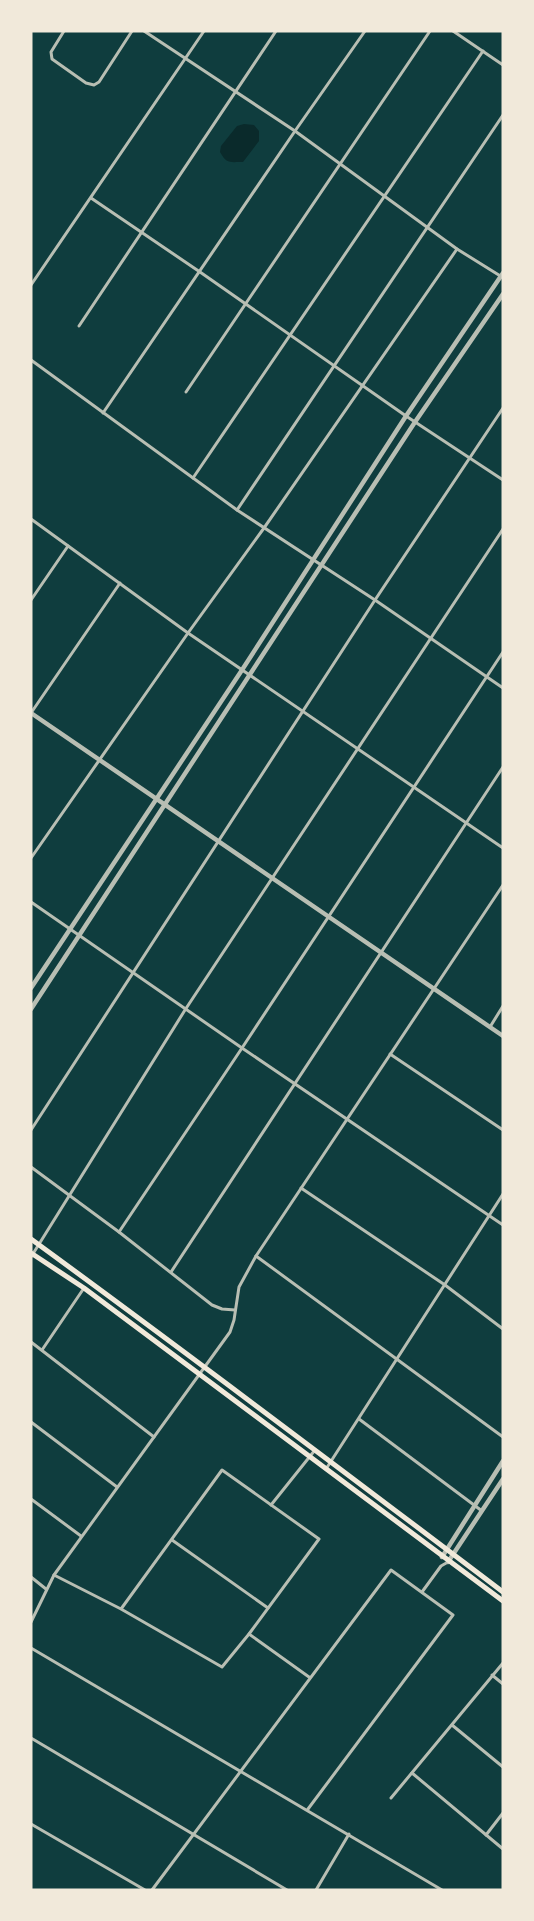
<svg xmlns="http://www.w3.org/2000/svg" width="534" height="1921" font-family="Quicksand,sans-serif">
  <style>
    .water { fill: #0a2a2b }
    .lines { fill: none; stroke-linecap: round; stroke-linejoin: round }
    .minor { stroke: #b8beb3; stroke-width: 3 }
    .tertiary { stroke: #b8beb3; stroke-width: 4.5 }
    .secondary { stroke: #f1e9da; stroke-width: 5 }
  </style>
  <rect width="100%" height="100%" fill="#0f3d3e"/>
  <path class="water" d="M 244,124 L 254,125 L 259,131 L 259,141 L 243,162 C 229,162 227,164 220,152 L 221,146 L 237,126 Z"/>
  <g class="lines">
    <g class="minor">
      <path d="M 64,31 L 51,52 L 52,59 L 86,83 L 94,85 L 99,82 L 132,31"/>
      <path d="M 144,31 L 295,131 L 457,249 L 502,277"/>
      <path d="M 453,31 L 503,65"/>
      <path d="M 91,198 L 200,272 L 406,416 L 503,480"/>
      <path d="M 31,285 L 204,31"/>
      <path d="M 79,326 L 276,31"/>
      <path d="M 31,360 L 237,510 L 375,600 L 503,688"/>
      <path d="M 186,392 L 430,31"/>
      <path d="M 103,413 L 295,131 L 365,31"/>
      <path d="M 193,478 L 483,51"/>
      <path d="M 237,510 L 503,115"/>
      <path d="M 31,519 L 188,633 L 503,848"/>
      <path d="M 31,600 L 68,546"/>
      <path d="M 31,713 L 120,583"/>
      <path d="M 31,858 L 188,633 L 264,528 L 457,249"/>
      <path d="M 31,902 L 242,1048 L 503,1225"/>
      <path d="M 490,1027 L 503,1006"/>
      <path d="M 390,1054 L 503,1130"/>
      <path d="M 31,1130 L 375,600 L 503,408"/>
      <path d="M 31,1167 L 119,1232 L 212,1305 L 222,1309 L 235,1310"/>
      <path d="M 301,1188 L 445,1285 L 503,1329"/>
      <path d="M 119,1232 L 242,1048 L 503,652"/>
      <path d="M 256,1256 L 503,1437"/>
      <path d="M 31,1257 L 185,1010 L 503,529"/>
      <path d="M 171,1272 L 503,767"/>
      <path d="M 31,1342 L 154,1437"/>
      <path d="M 42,1350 L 84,1288"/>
      <path d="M 359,1419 L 482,1511"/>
      <path d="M 31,1422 L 117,1487"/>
      <path d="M 326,1469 L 503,1194"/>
      <path d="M 31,1499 L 81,1536"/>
      <path d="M 271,1505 L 315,1450"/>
      <path d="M 172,1540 L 268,1608"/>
      <path d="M 54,1575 L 121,1609 L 222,1667 L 249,1634 L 319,1539 L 222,1470 L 121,1609"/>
      <path d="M 31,1577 L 46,1589"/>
      <path d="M 422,1592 L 441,1566 L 448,1562"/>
      <path d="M 31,1622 L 54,1575 L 230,1332 L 234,1320 L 239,1287 L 256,1256 L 503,885"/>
      <path d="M 249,1634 L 309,1677"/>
      <path d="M 31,1648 L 442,1890"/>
      <path d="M 492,1675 L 503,1684"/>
      <path d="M 452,1725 L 503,1767"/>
      <path d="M 31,1738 L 287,1890"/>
      <path d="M 412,1773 L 503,1849"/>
      <path d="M 391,1798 L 503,1663"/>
      <path d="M 31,1824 L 145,1890"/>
      <path d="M 486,1835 L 503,1813"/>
      <path d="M 152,1890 L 391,1570 L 453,1615 L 308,1809"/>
      <path d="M 316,1890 L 349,1834"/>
    </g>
    <g class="tertiary">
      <path d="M 31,713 L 503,1036"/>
      <path d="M 31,988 L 242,670 L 406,416 L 503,273"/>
      <path d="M 31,1009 L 415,422 L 503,294"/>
      <path d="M 442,1557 L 503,1461"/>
      <path d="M 448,1562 L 503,1479"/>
    </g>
    <g class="secondary">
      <path d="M 31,1239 C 190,1355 346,1473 503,1592"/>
      <path d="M 31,1253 L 84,1288 L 503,1601"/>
    </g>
  </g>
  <rect width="534" height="1921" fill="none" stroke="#f1e9da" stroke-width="65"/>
</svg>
